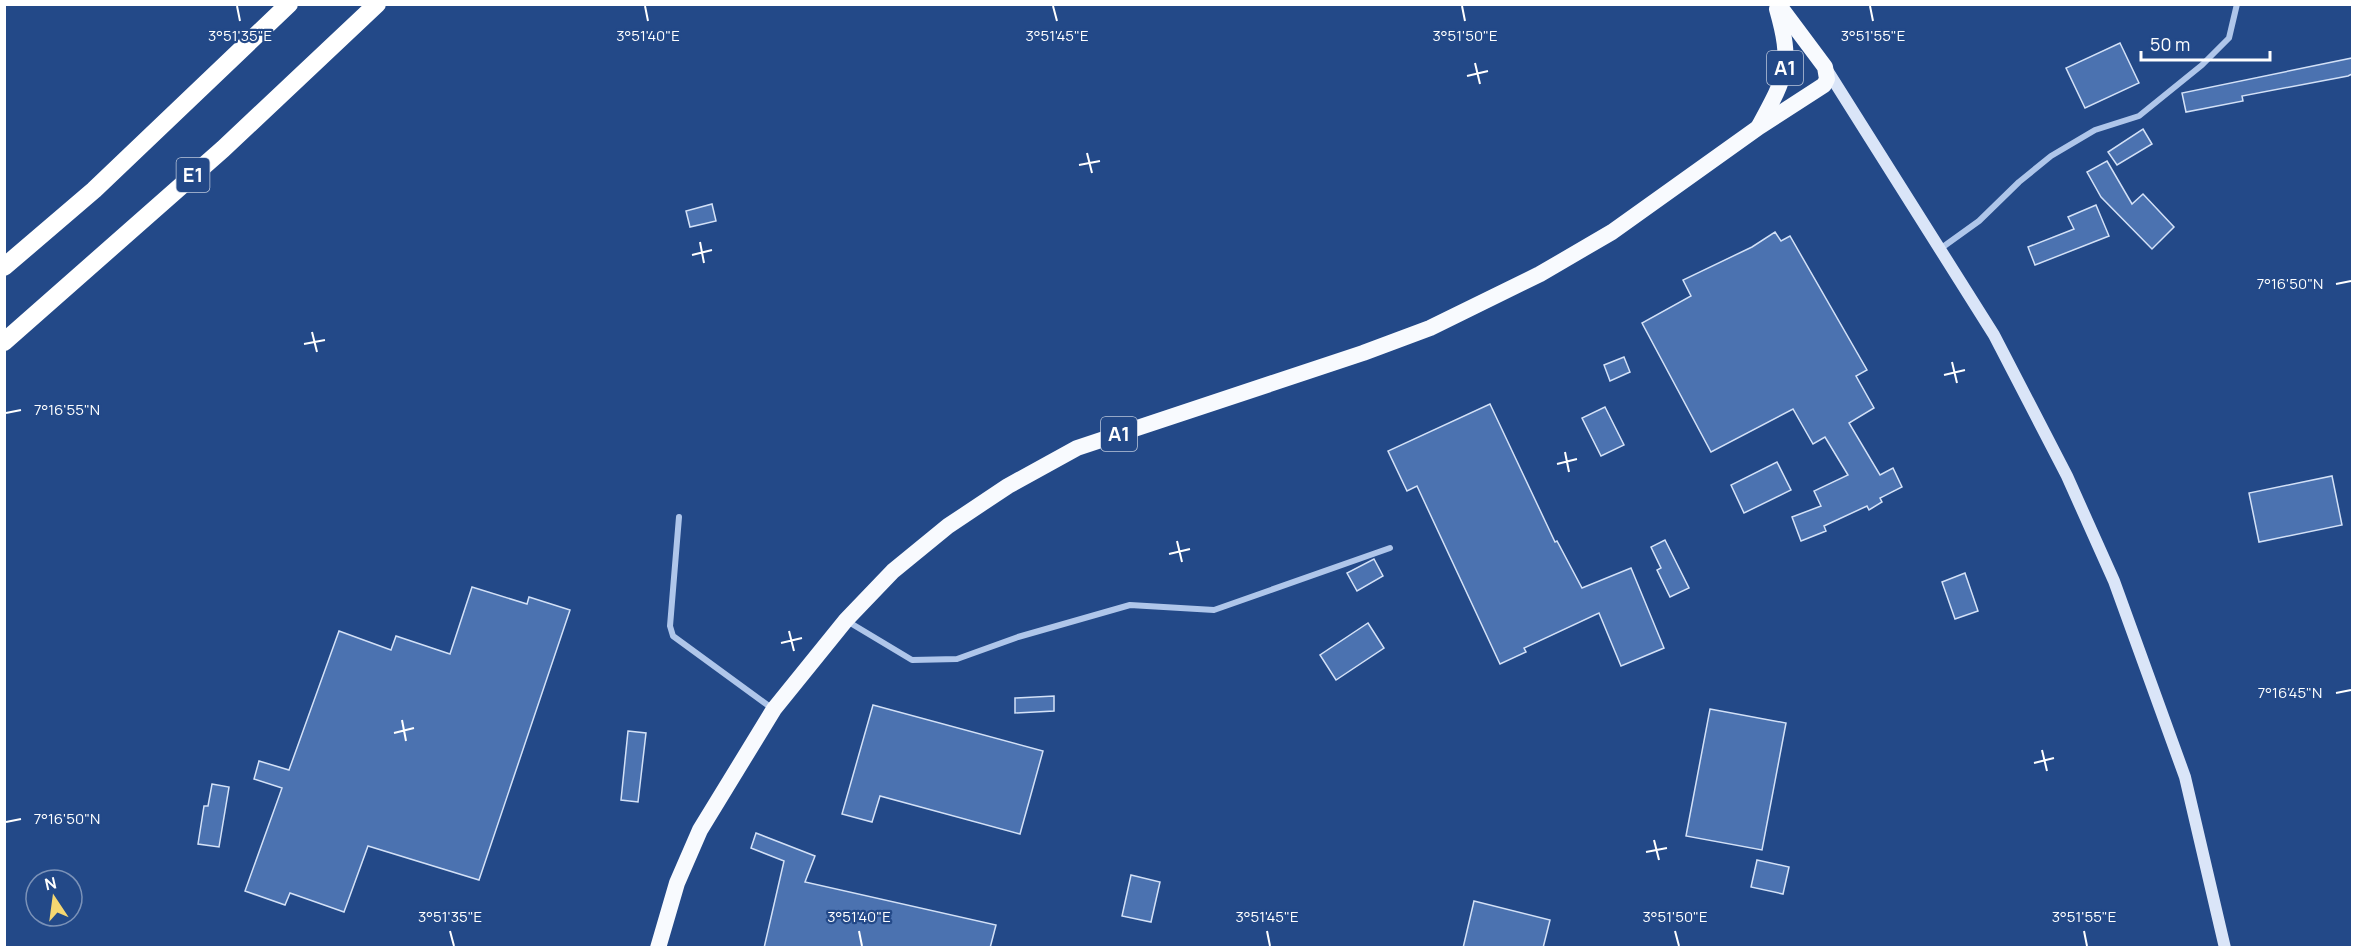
<svg xmlns="http://www.w3.org/2000/svg" width="2357" height="952" font-family="Manrope,sans-serif">
  <style>
    .building { fill: #4b72b0; stroke: #d3e1f7; stroke-width: 1.5 }
    .lines { fill: none; stroke-linecap: round; stroke-linejoin: round }
    .minor { stroke: #afc6ea; stroke-width: 6 }
    .secondary { stroke: #dae5f8; stroke-width: 12 }
    .trunk { stroke: #f8fafe; stroke-width: 16 }
    .motorway { stroke: #fff; stroke-width: 18 }
    .ticks { fill: none; stroke: #fff; stroke-width: 2 }
    .labels { text-anchor: middle; stroke-width: 4.5; stroke-linejoin: round; paint-order: stroke }
    .shield { fill: #234988; stroke: #bdc8db; stroke-width: 1.5 }
    .shield-label { font-size: 20px; font-weight: bold; fill: #fff }
    .ticks-label { font-size: 15px; text-anchor: middle; fill: #fff; stroke: #234988; stroke-width: 4.5; stroke-linejoin: round; paint-order: stroke }
  </style>
  <rect width="100%" height="100%" fill="#234988"/>
  <g class="building">
    <path d="M 2120,43 L 2139,83 L 2085,108 L 2066,68 Z"/>
    <path d="M 2352,58 L 2352,74 L 2348,76 L 2242,96 L 2243,101 L 2186,112 L 2182,93 Z"/>
    <path d="M 2143,129 L 2152,144 L 2117,165 L 2108,152 Z"/>
    <path d="M 2107,161 L 2132,204 L 2143,194 L 2174,227 L 2152,249 L 2101,197 L 2087,172 Z"/>
    <path d="M 712,204 L 716,221 L 690,227 L 686,211 Z"/>
    <path d="M 2096,205 L 2109,236 L 2035,265 L 2028,247 L 2074,229 L 2068,217 Z"/>
    <path d="M 1775,232 L 1781,241 L 1790,236 L 1867,370 L 1856,376 L 1874,408 L 1849,423 L 1880,475 L 1893,468 L 1902,487 L 1880,498 L 1882,502 L 1869,510 L 1867,506 L 1824,526 L 1826,531 L 1801,541 L 1792,517 L 1821,506 L 1814,491 L 1848,475 L 1825,437 L 1813,444 L 1793,409 L 1711,452 L 1642,323 L 1691,296 L 1683,280 L 1752,247 Z"/>
    <path d="M 1624,357 L 1630,372 L 1610,381 L 1604,365 Z"/>
    <path d="M 1490,404 L 1555,542 L 1557,541 L 1582,588 L 1631,568 L 1664,648 L 1621,666 L 1599,613 L 1524,648 L 1526,652 L 1500,664 L 1417,486 L 1407,491 L 1388,451 Z"/>
    <path d="M 1605,407 L 1624,445 L 1601,456 L 1582,418 Z"/>
    <path d="M 1777,462 L 1791,490 L 1744,513 L 1731,485 Z"/>
    <path d="M 2332,476 L 2342,525 L 2259,542 L 2249,493 Z"/>
    <path d="M 1665,540 L 1689,588 L 1670,597 L 1657,570 L 1661,568 L 1651,547 Z"/>
    <path d="M 1374,559 L 1383,576 L 1357,591 L 1347,573 Z"/>
    <path d="M 1965,573 L 1978,611 L 1955,619 L 1942,582 Z"/>
    <path d="M 472,587 L 527,604 L 529,597 L 570,610 L 479,880 L 368,846 L 344,912 L 290,893 L 285,905 L 245,891 L 282,788 L 254,779 L 259,761 L 289,770 L 339,631 L 391,650 L 396,636 L 450,654 Z"/>
    <path d="M 1368,623 L 1384,648 L 1336,680 L 1320,655 Z"/>
    <path d="M 1054,696 L 1054,711 L 1015,713 L 1015,698 Z"/>
    <path d="M 873,705 L 1043,751 L 1020,834 L 880,796 L 872,822 L 842,814 Z"/>
    <path d="M 1710,709 L 1786,723 L 1762,850 L 1686,836 Z"/>
    <path d="M 628,731 L 646,733 L 638,802 L 621,800 Z"/>
    <path d="M 212,784 L 229,787 L 219,847 L 198,844 L 204,806 L 208,806 Z"/>
    <path d="M 756,833 L 815,856 L 805,882 L 996,925 L 990,948 L 764,948 L 784,861 L 751,848 Z"/>
    <path d="M 1757,860 L 1789,867 L 1783,894 L 1751,887 Z"/>
    <path d="M 1131,875 L 1160,882 L 1151,922 L 1122,916 Z"/>
    <path d="M 1474,901 L 1550,920 L 1543,948 L 1463,948 Z"/>
  </g>
  <g class="lines">
    <g class="minor">
      <path d="M 1940,249 L 1979,221 L 2019,182 L 2051,156 L 2095,130 L 2139,116 L 2202,65 L 2229,38 L 2237,4"/>
      <path d="M 679,517 L 670,626 L 673,636 L 773,709"/>
      <path d="M 847,621 L 912,660 L 957,659 L 1018,637 L 1130,605 L 1214,610 L 1390,548"/>
    </g>
    <path class="secondary" d="M 1827,70 L 1994,335 L 2067,476 L 2114,581 L 2185,777 L 2225,948"/>
    <g class="trunk">
      <path d="M 1759,126 C 1786,76 1793,65 1777,9"/>
      <path d="M 658,948 L 677,883 L 700,830 L 774,709 L 846,620 L 893,571 L 948,526 L 1008,486 L 1077,448 L 1363,353 L 1430,328 L 1540,274 L 1612,232 L 1759,127 L 1824,85 L 1827,79 L 1825,67 L 1778,4"/>
    </g>
    <g class="motorway">
      <path d="M 4,267 L 94,190 L 289,4"/>
      <path d="M 4,342 L 223,149 L 377,4"/>
    </g>
  </g>
  <path class="ticks" d="M 237,6 L 240,21M 645,6 L 648,21M 1053,6 L 1057,21M 1462,6 L 1465,21M 1870,6 L 1873,21M 1475,63 L 1480,84M 1467,76 L 1488,71M 1087,153 L 1092,173M 1079,165 L 1100,161M 700,242 L 704,263M 692,255 L 712,250M 2336,284 L 2351,281M 312,332 L 317,352M 304,344 L 325,340M 1952,362 L 1957,383M 1944,375 L 1965,370M 6,413 L 21,410M 1565,452 L 1569,472M 1557,464 L 1577,459M 1177,541 L 1182,562M 1169,554 L 1190,549M 789,631 L 794,651M 781,643 L 802,638M 2336,693 L 2351,690M 402,720 L 406,741M 394,733 L 414,728M 2042,750 L 2047,771M 2034,763 L 2054,758M 6,822 L 21,819M 1654,840 L 1659,860M 1646,852 L 1667,848M 450,931 L 454,946M 859,931 L 862,946M 1267,931 L 1270,946M 1675,931 L 1679,946M 2084,931 L 2087,946"/>
  <g class="labels">
    <g class="shield">
      <rect x="1767" y="51" width="36" height="34" rx="4.5"/>
      <rect x="176.5" y="158" width="33" height="34" rx="4.5"/>
      <rect x="1101" y="417" width="36" height="34" rx="4.5"/>
    </g>
    <g class="shield-label">
      <text x="1785" y="75">A1</text>
      <text x="193" y="182">E1</text>
      <text x="1119" y="441">A1</text>
    </g>
  </g>
  <g class="ticks-label">
    <text x="240" y="41">3°51'35"E</text>
    <text x="648" y="41">3°51'40"E</text>
    <text x="1057" y="41">3°51'45"E</text>
    <text x="1465" y="41">3°51'50"E</text>
    <text x="1873" y="41">3°51'55"E</text>
    <text x="2290" y="289">7°16'50"N</text>
    <text x="67" y="415">7°16'55"N</text>
    <text x="2290" y="698">7°16'45"N</text>
    <text x="67" y="824">7°16'50"N</text>
    <text x="450" y="922">3°51'35"E</text>
    <text x="859" y="922">3°51'40"E</text>
    <text x="1267" y="922">3°51'45"E</text>
    <text x="1675" y="922">3°51'50"E</text>
    <text x="2084" y="922">3°51'55"E</text>
  </g>
  <rect width="2357" height="952" fill="none" stroke="#ffffff" stroke-width="12"/>
  <g transform="translate(54 898) rotate(347)"><circle r="28" fill="#234988" stroke="#7b92b8" stroke-width="1.5"/>
  <path d="M0-4.5L10 22L0 15L-10 22Z" fill="#f5d771"/>
  <text y="-9" font-size="16" font-weight="bold" text-anchor="middle" fill="#ffffff">N</text>
  </g>
  <path d="M2141 51v9h129v-9" fill="none" stroke="#ffffff" stroke-width="3"/>
  <text x="2150" y="51" font-size="18" fill="#ffffff" stroke="#234988" stroke-width="4.5" paint-order="stroke">50 m</text>
</svg>
